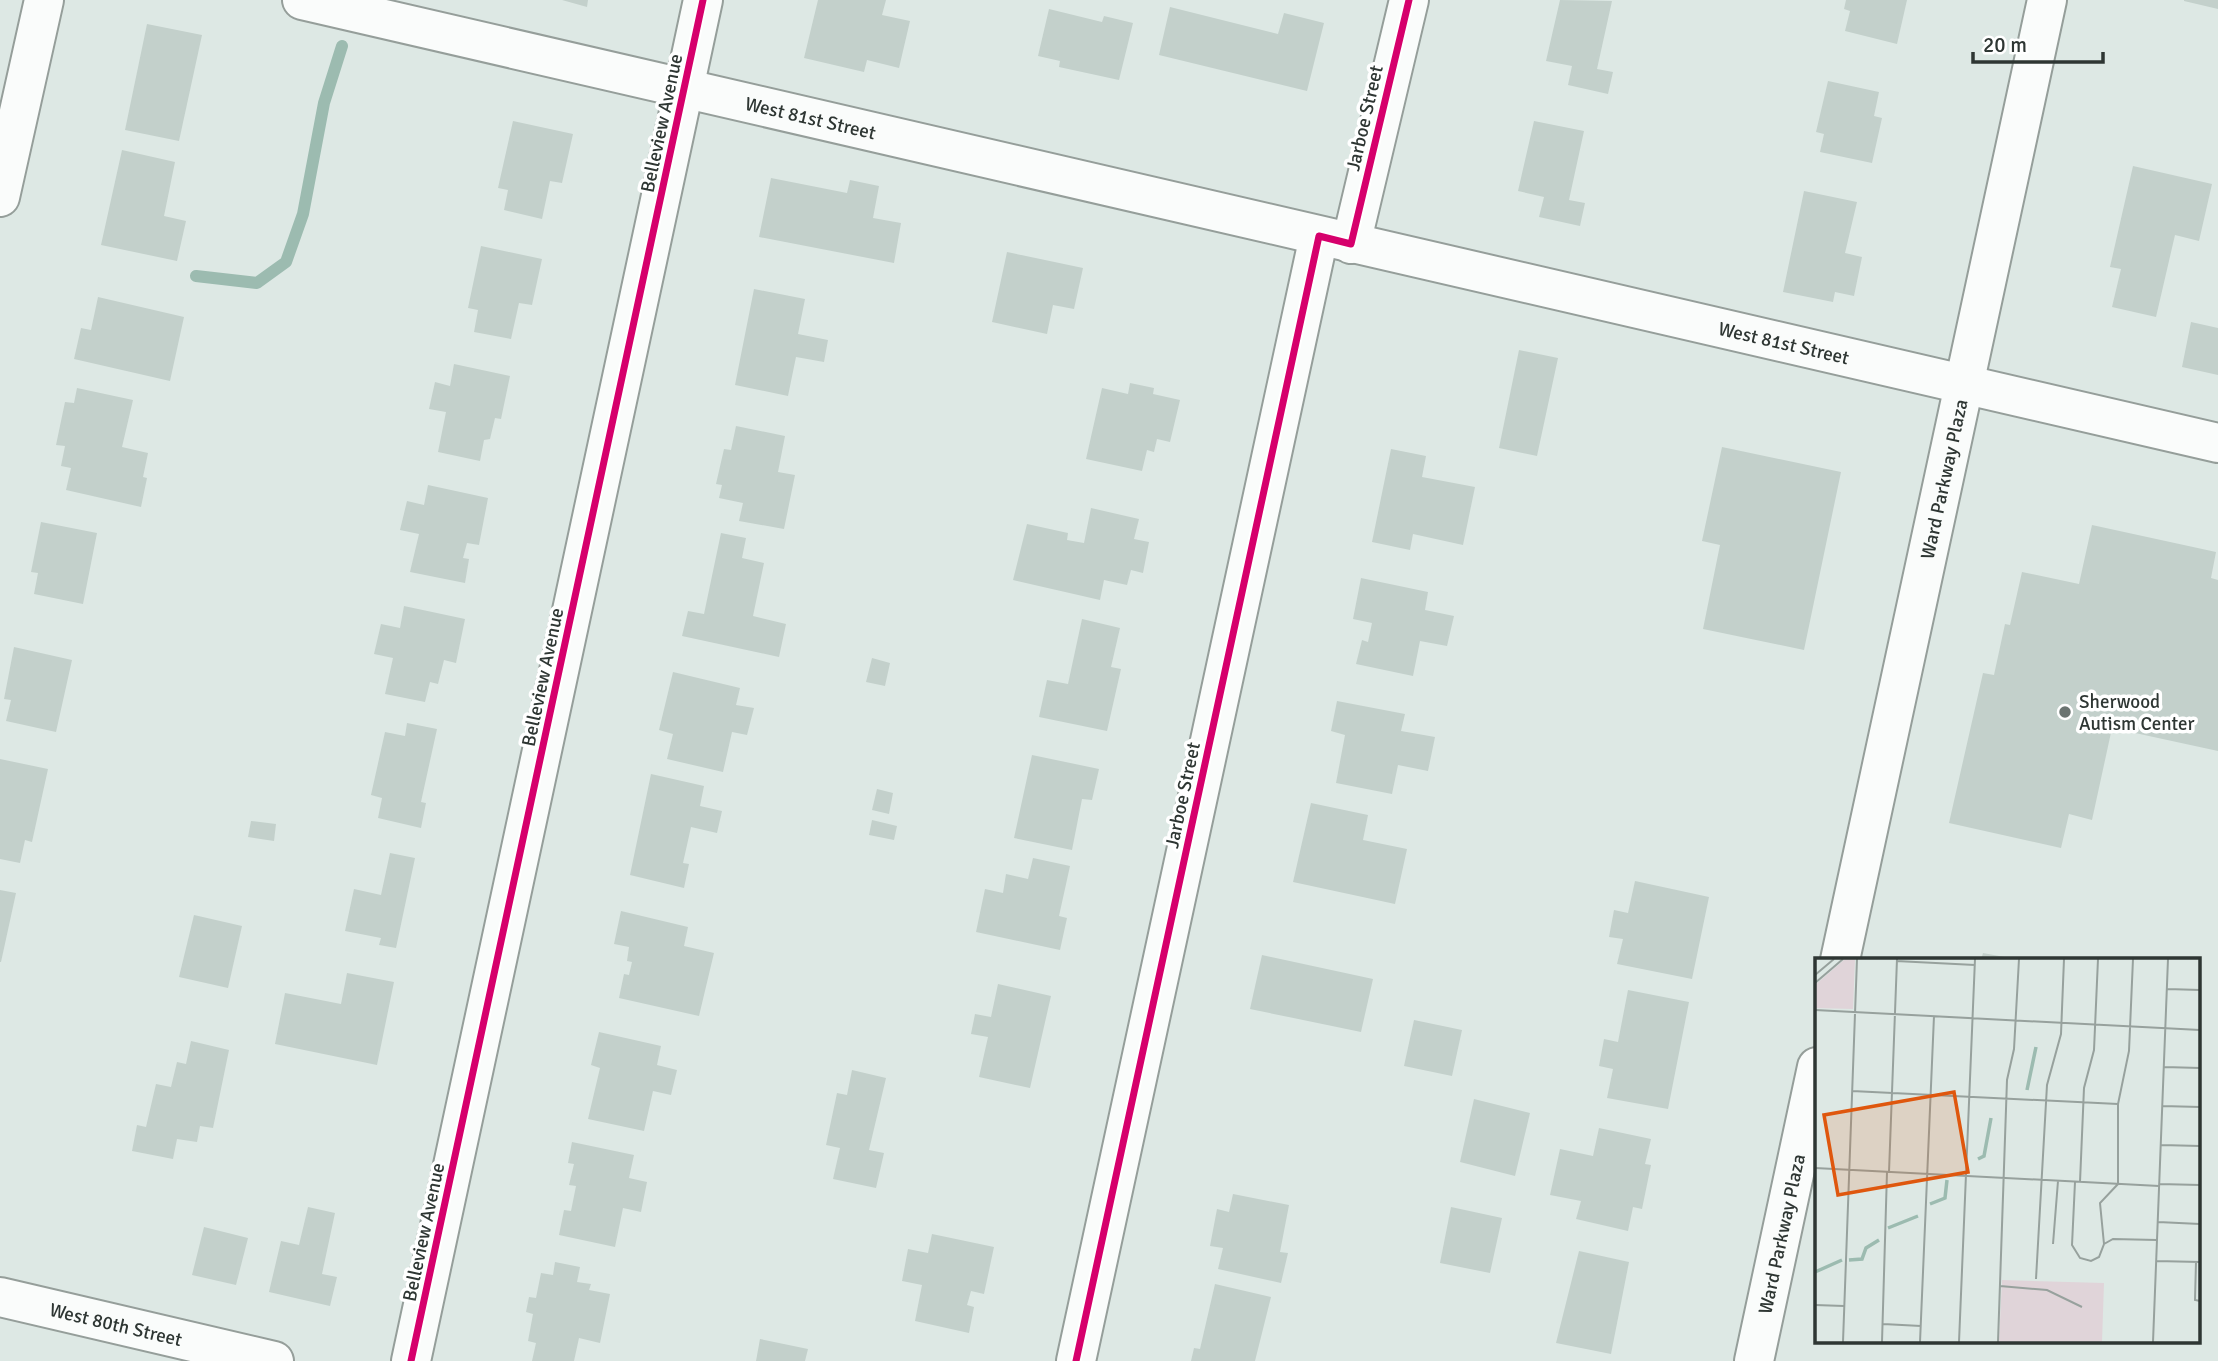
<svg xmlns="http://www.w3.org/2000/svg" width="2218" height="1361" font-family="Signika,sans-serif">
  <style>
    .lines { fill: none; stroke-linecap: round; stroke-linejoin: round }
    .stream { stroke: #9cbbb0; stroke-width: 12 }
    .building { fill: #c3d0cb }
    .minor-casing { stroke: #959e9a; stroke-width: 42 }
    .minor { stroke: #fafcfb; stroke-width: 38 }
    .cycleway-casing { stroke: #fff; stroke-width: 11 }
    .cycleway { stroke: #d6006c; stroke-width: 7 }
    .poi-dot { fill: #6b7471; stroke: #fff; stroke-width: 2.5 }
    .labels { text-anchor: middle; stroke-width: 7; stroke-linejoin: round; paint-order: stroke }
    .street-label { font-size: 19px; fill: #2e3633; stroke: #fff }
    .poi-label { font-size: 19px; fill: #2e3633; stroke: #fff; text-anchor: start }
    .inset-river { fill: none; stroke: #9cbbb0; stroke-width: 3.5 }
    .inset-road { fill: none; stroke: #97a19d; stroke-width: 2 }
    .view { fill: #df570e; fill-opacity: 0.15; stroke: #df570e; stroke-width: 3.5 }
    .inset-edge { fill: none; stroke: #2e3633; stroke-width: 3.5 }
  </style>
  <rect width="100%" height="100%" fill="#dde8e4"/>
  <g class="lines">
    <path class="stream" d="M 196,276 L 257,283 L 286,262 L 303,214 L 324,103 L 342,46"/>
  </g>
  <g class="building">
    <path d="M 562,0 L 588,0 L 587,7 Z"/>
    <path d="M 818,0 L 886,0 L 882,15 L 910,21 L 899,68 L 867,60 L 864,72 L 804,58 Z"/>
    <path d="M 1560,0 L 1612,1 L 1597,69 L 1613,72 L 1608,94 L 1568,85 L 1572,66 L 1546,61 Z"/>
    <path d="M 1846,0 L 1907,0 L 1897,44 L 1845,31 L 1850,11 L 1844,9 Z"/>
    <path d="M 2184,0 L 2218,0 L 2218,9 L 2184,1 Z"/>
    <path d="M 1170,7 L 1278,34 L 1284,13 L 1324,23 L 1307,91 L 1159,55 Z"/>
    <path d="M 1049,9 L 1102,22 L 1104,16 L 1133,23 L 1119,80 L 1059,67 L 1060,61 L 1038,56 Z"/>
    <path d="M 147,24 L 202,35 L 179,141 L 125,130 Z"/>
    <path d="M 1828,81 L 1879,92 L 1874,116 L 1882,118 L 1872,163 L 1820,152 L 1824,134 L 1816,132 Z"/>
    <path d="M 513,121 L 573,134 L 562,183 L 550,181 L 542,219 L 504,210 L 508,190 L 498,188 Z"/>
    <path d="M 1534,121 L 1584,131 L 1569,200 L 1585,203 L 1580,226 L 1539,217 L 1544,197 L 1518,191 Z"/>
    <path d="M 122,150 L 175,162 L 164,216 L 186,221 L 177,261 L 101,245 Z"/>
    <path d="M 2133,166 L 2212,184 L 2199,241 L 2175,235 L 2156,317 L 2112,307 L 2121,269 L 2110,267 Z"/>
    <path d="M 771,178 L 847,193 L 850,180 L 879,186 L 873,218 L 901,223 L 894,263 L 759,237 Z"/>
    <path d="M 1804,191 L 1857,202 L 1845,253 L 1862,257 L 1854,296 L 1835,292 L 1833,302 L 1783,292 Z"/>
    <path d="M 481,246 L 542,259 L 532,305 L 519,303 L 511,339 L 474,332 L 478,310 L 468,308 Z"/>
    <path d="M 1007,252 L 1083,268 L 1074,309 L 1053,305 L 1047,334 L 992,322 Z"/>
    <path d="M 754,289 L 805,299 L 798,334 L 828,340 L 824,362 L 796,357 L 788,396 L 735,385 Z"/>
    <path d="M 98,297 L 184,317 L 170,381 L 74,359 L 81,328 L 91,330 Z"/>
    <path d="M 2191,322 L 2218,328 L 2218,375 L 2182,367 Z"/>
    <path d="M 1519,350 L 1558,358 L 1537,456 L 1499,448 Z"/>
    <path d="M 454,364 L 510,376 L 501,419 L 495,418 L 490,439 L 484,440 L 480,461 L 438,452 L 446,412 L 429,409 L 435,382 L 450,386 Z"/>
    <path d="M 1130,383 L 1154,388 L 1153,394 L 1180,400 L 1170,442 L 1157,439 L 1154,452 L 1147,450 L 1142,471 L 1086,459 L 1102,388 L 1128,394 Z"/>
    <path d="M 77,388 L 133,400 L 122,447 L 148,453 L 143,477 L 147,478 L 141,507 L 66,490 L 71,468 L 61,466 L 65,446 L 56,445 L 65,402 L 74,403 Z"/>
    <path d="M 736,426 L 785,436 L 778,472 L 795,475 L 784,529 L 739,521 L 743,503 L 719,498 L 722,485 L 716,484 L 724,449 L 731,450 Z"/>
    <path d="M 1722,447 L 1841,472 L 1804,650 L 1703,629 L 1720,545 L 1702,541 Z"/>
    <path d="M 1391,449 L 1426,456 L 1422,477 L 1475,487 L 1463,545 L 1413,534 L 1410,550 L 1372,542 Z"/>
    <path d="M 428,485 L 488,498 L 479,545 L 467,543 L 463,558 L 469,559 L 465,583 L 410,572 L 419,534 L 400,530 L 407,501 L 424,505 Z"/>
    <path d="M 1091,508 L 1139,519 L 1134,539 L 1149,542 L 1143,573 L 1131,570 L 1127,585 L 1104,580 L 1100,600 L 1013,580 L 1027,524 L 1068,533 L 1067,540 L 1084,543 Z"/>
    <path d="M 41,522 L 97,533 L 83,604 L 34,594 L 38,573 L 31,572 Z"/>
    <path d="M 2092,525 L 2216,552 L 2211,578 L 2218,580 L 2218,751 L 2112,728 L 2092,820 L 2069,814 L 2061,848 L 1949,823 L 1983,673 L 1994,675 L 2005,624 L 2010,625 L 2022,572 L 2079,584 Z"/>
    <path d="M 721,533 L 746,538 L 742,558 L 764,563 L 753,616 L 786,624 L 779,657 L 682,636 L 688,611 L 704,614 Z"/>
    <path d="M 1361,578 L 1428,592 L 1425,610 L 1454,616 L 1447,646 L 1420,641 L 1413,676 L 1356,664 L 1362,640 L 1368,642 L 1372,623 L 1353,619 Z"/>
    <path d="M 404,606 L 465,619 L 456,663 L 444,660 L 438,684 L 430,682 L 425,702 L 385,694 L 393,658 L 374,654 L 381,624 L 400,628 Z"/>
    <path d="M 1082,619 L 1120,628 L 1111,667 L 1121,669 L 1107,731 L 1039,717 L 1047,680 L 1068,684 Z"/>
    <path d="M 14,647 L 72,660 L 56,732 L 6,721 L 11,700 L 4,699 Z"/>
    <path d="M 872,658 L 890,663 L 885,686 L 866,682 Z"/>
    <path d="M 673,672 L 740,688 L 736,705 L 754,708 L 747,735 L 732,732 L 723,772 L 667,759 L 673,734 L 659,730 Z"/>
    <path d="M 1337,701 L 1405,714 L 1401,731 L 1435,737 L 1428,771 L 1398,765 L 1392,794 L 1336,783 L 1345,735 L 1331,731 Z"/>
    <path d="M 407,723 L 437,729 L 421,802 L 426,803 L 421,828 L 378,818 L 382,798 L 371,795 L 385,732 L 405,736 Z"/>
    <path d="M 1032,755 L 1099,769 L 1092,800 L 1082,799 L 1072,850 L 1014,838 Z"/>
    <path d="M 0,759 L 48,769 L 32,842 L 25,840 L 20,863 L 0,859 Z"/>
    <path d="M 651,774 L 704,786 L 700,806 L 722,811 L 717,833 L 691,827 L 683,863 L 689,864 L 684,888 L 630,875 Z"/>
    <path d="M 877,789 L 893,793 L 889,814 L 872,810 Z"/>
    <path d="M 1311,803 L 1368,815 L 1363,840 L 1407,849 L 1395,904 L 1293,882 Z"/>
    <path d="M 872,820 L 897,826 L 894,840 L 869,835 Z"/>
    <path d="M 251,821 L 276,824 L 274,841 L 248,837 Z"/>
    <path d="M 390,853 L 415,858 L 396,948 L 379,945 L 381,938 L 345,931 L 354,889 L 381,895 Z"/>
    <path d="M 1033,858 L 1070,866 L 1059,916 L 1067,918 L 1060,950 L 976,932 L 985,889 L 1003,893 L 1006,874 L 1028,879 Z"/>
    <path d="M 1635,881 L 1709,897 L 1692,979 L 1617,964 L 1623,939 L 1609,937 L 1614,910 L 1628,913 Z"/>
    <path d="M 0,890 L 16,893 L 1,962 L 0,962 Z"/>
    <path d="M 621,911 L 688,927 L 684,946 L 714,953 L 699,1016 L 619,998 L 624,974 L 629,975 L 632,962 L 627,961 L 629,947 L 614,944 Z"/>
    <path d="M 194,915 L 242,926 L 228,988 L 179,977 Z"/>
    <path d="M 1983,953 L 2015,959 L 2015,960 L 1981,960 Z"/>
    <path d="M 1262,955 L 1373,979 L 1361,1032 L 1250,1009 Z"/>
    <path d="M 347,973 L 394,982 L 377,1065 L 275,1044 L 285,993 L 341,1004 Z"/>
    <path d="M 998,984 L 1051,996 L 1030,1088 L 979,1077 L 988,1037 L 971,1034 L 975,1014 L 991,1017 Z"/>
    <path d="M 1628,990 L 1689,1002 L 1668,1109 L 1607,1098 L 1613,1069 L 1599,1066 L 1604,1039 L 1618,1042 Z"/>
    <path d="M 1414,1020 L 1462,1030 L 1452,1076 L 1404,1066 Z"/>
    <path d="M 599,1032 L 661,1046 L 657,1065 L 677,1070 L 671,1095 L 653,1091 L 644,1131 L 588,1119 L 600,1068 L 591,1065 Z"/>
    <path d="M 191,1041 L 229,1050 L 213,1128 L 200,1126 L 197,1142 L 177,1139 L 173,1159 L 132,1151 L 137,1125 L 146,1127 L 156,1084 L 171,1087 L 177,1062 L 186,1064 Z"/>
    <path d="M 852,1070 L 886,1078 L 869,1150 L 884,1153 L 876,1188 L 833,1179 L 840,1148 L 826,1145 L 837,1093 L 847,1095 Z"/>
    <path d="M 1474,1099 L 1530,1113 L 1515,1176 L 1460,1162 Z"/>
    <path d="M 1599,1128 L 1651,1139 L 1645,1164 L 1651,1165 L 1642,1209 L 1633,1207 L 1628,1231 L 1576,1219 L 1581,1201 L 1550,1195 L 1560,1149 L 1593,1156 Z"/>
    <path d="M 572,1142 L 634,1155 L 629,1178 L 647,1182 L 641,1212 L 623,1208 L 615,1247 L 559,1235 L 564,1210 L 571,1211 L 576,1186 L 569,1185 L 574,1164 L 568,1163 Z"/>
    <path d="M 1233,1194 L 1289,1205 L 1280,1252 L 1288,1253 L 1281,1283 L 1218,1269 L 1223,1248 L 1210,1246 L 1217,1209 L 1229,1212 Z"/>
    <path d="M 308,1207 L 335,1213 L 322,1274 L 337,1277 L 330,1306 L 269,1292 L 281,1241 L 299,1245 Z"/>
    <path d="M 1451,1207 L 1502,1218 L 1490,1273 L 1440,1263 Z"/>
    <path d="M 204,1227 L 248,1238 L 236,1285 L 192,1275 Z"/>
    <path d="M 932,1234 L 994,1247 L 984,1294 L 971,1291 L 967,1305 L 974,1307 L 969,1333 L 915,1321 L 922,1285 L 902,1281 L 908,1249 L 928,1253 Z"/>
    <path d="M 1579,1251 L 1629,1262 L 1611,1354 L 1556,1343 Z"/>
    <path d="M 555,1262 L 580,1267 L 577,1282 L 591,1284 L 589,1290 L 610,1294 L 600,1343 L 579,1338 L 574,1361 L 532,1361 L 536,1343 L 528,1341 L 533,1314 L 526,1312 L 529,1297 L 536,1298 L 541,1273 L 553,1275 Z"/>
    <path d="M 1215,1284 L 1271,1297 L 1255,1361 L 1191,1361 L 1194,1348 L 1200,1349 Z"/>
    <path d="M 760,1339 L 808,1349 L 805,1361 L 756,1361 Z"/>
  </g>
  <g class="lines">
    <defs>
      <g id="minor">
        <path id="s1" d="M 302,0 L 2218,443"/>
        <path d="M 0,197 L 44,0"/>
        <path d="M 1351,244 L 1409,0"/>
        <path id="s2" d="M 1840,960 L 2047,0"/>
        <path id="s3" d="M 0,1297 L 274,1361"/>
        <path d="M 411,1361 L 703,0"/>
        <path d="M 1076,1361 L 1319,236"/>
        <path id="s4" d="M 1754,1361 L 1817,1067"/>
      </g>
    </defs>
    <use href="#minor" class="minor-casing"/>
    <use href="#minor" class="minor"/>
    <defs>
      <g id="cycleway">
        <path d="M 411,1361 L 703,0"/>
        <path d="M 1076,1361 L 1319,236 L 1351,244 L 1409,0"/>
      </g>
    </defs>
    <use href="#cycleway" class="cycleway-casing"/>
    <use href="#cycleway" class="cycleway"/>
  </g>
  <circle class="poi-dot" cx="2065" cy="712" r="7"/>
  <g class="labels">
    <g class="street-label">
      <text dy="7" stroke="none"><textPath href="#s1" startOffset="522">West 81st Street</textPath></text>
      <text transform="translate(1364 118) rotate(-77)" y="7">Jarboe Street</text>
      <text transform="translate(661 123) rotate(-78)" y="7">Belleview Avenue</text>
      <text dy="7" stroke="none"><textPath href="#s1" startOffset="1521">West 81st Street</textPath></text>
      <text dy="7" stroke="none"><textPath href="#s2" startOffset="492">Ward Parkway Plaza</textPath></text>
      <text transform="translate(542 677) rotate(-78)" y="7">Belleview Avenue</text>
      <text transform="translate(1182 795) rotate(-78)" y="7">Jarboe Street</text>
      <text transform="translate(423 1232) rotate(-78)" y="7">Belleview Avenue</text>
      <text dy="7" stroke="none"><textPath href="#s4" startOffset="130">Ward Parkway Plaza</textPath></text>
      <text dy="7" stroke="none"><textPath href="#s3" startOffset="119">West 80th Street</textPath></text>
    </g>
    <g class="poi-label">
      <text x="2079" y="708">Sherwood<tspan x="2079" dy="22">Autism Center</tspan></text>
    </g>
  </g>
  <g transform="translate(1815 958)">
    <rect width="385" height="385" fill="#dde8e4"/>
    <path d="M 30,1 L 40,1 L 38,51 L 0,50 L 0,27 ZM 187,322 L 289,325 L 287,384 L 184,384 Z" fill="#e0d4d9"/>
    <path class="inset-river" d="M 212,132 L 221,89M 163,201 L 169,198 L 176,160M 115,246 L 130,240 L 132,222M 73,270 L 103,258M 34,302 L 47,301 L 51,290 L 64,282M 0,314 L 27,302"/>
    <path class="inset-road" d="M 81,3 L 160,7M 0,17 L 19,1M 0,25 L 28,1M 352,31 L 385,32M 0,52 L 385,72M 349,109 L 385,110M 37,133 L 303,146M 347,148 L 385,149M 346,187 L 385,188M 0,210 L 344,228M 74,214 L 82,1M 260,224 L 257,287 L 265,300 L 276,303 L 284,299 L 289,286 L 285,245 L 303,226 L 303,146 L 314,93 L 318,1M 265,224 L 269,130 L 279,92 L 283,1M 344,226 L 385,227M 343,264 L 385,266M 238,286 L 243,223M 289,286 L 298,281 L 342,282M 341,303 L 385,304M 381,304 L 380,342 L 385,343M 221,321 L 232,127 L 246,76 L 249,1M 185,328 L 232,332 L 267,349M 0,347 L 29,348M 68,366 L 106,368M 28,384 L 42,1M 67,384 L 72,214M 105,384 L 119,58M 144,384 L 160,1M 183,384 L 192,122 L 199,91 L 204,1M 338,384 L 353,1"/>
    <path class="view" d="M 139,134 L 153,214 L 23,237 L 9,157 Z"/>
    <rect width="385" height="385" class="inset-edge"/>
  </g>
  <path d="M1973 52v10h130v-10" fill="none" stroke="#2e3633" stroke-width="3.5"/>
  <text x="1983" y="52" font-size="21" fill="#2e3633" stroke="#ffffff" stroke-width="5" paint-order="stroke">20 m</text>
</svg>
